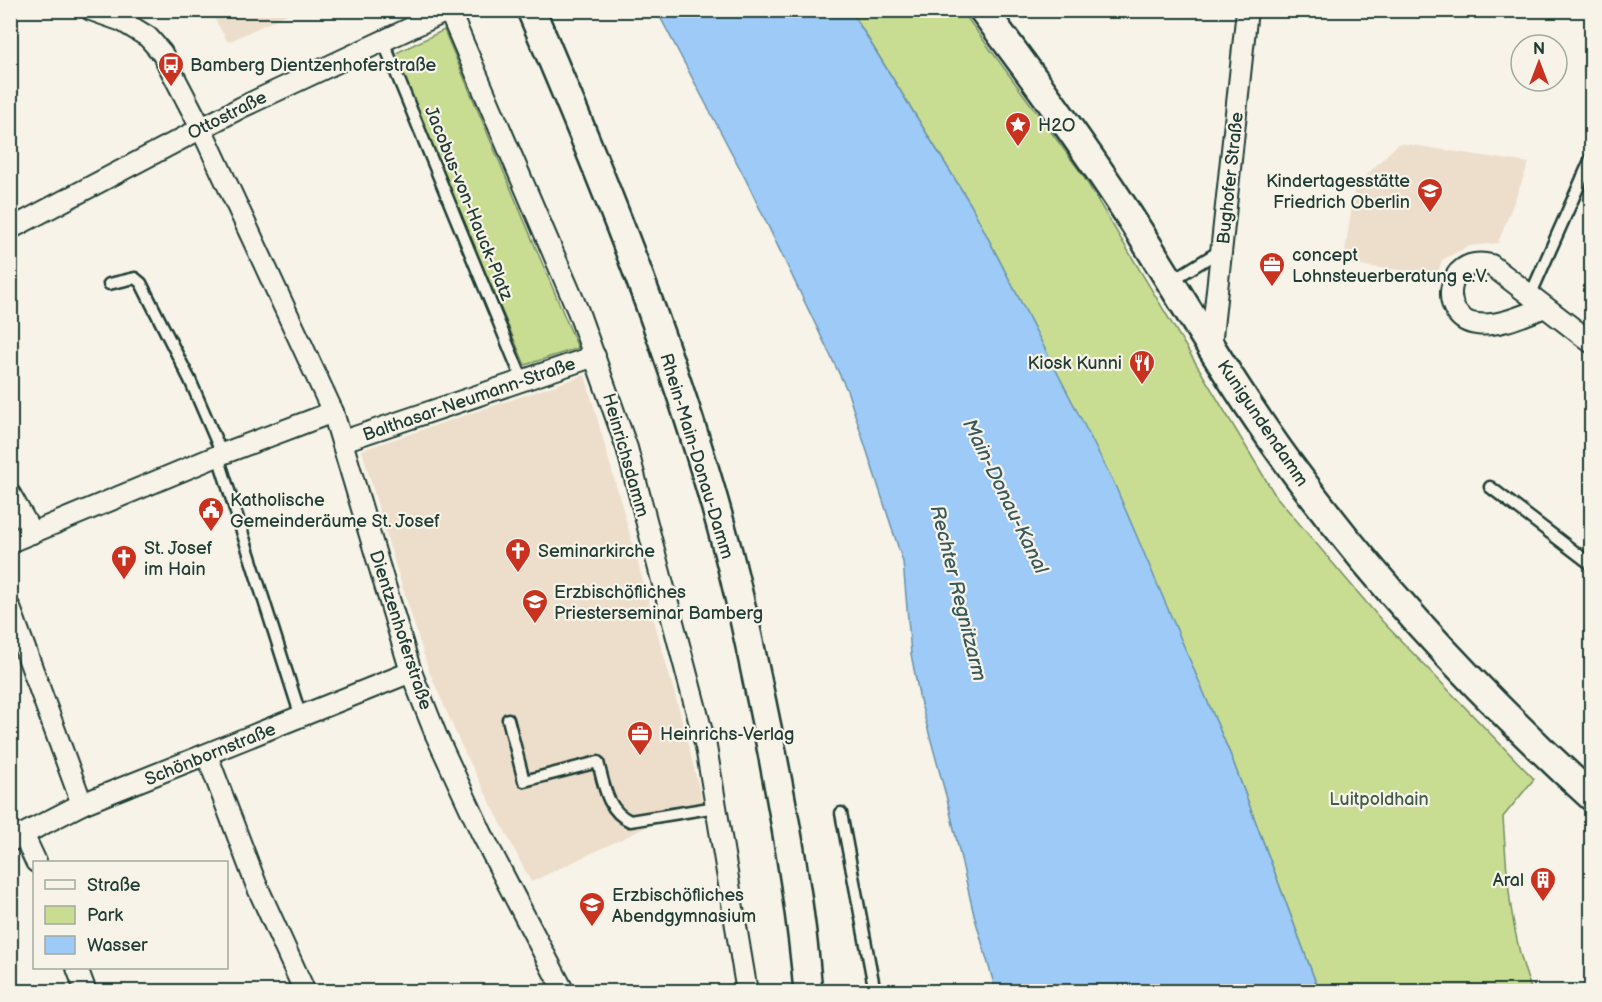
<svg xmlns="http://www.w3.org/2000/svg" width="1602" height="1002" font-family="'Balsamiq Sans',sans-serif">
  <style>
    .built { fill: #eddecb }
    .green { fill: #c8dd92; stroke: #748d63; stroke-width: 1.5 }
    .water { fill: #9dcaf7; stroke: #6b92a9; stroke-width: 1.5 }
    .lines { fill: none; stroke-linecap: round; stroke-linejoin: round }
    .lane-casing { stroke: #1f3d34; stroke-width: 15 }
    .street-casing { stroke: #1f3d34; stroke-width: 24 }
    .secondary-casing { stroke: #1f3d34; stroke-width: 32 }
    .lane { stroke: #f7f3e8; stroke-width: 10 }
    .street { stroke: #f7f3e8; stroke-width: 20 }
    .secondary { stroke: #f7f3e8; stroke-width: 27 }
    .labels { text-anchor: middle; stroke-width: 4.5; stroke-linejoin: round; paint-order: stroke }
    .poi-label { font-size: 18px; fill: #1f3d34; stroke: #f7f3e8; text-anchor: start }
    .street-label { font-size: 18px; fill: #1f3d34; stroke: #f7f3e8 }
    .park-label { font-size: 18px; fill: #415d47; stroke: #f7f3e8 }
    .water-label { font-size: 20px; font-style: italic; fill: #38595b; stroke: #f7f3e8 }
  </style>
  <rect width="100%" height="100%" fill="#f7f3e8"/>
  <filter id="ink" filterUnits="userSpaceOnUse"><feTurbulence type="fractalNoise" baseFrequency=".0167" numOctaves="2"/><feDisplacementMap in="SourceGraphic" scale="12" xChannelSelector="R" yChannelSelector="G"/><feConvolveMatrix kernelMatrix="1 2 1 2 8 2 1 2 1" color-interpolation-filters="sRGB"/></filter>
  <g filter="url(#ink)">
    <g class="built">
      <path d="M 210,11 L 294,11 L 228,42 Z"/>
      <path d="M 1399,143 L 1529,163 L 1498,243 L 1469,246 L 1457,252 L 1442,260 L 1437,274 L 1343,264 L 1355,186 Z"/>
      <path d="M 585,375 L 682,720 L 706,817 L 651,825 L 531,882 L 461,745 L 429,671 L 386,535 L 362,450 Z"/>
    </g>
    <g class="green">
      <path d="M 851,11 L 962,11 L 1082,174 L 1275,495 L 1382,621 L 1534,779 L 1503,817 C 1507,878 1510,934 1532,991 L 1319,991 L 1231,756 L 1113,483 L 971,205 Z"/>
      <path d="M 444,30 L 578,348 L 525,365 L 392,55 Z"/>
    </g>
    <path class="water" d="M 657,11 L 851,11 L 971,205 L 1114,483 L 1231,756 L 1319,991 L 996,991 L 974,915 L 948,803 L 920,700 L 911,654 L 903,562 L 847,390 L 746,180 Z"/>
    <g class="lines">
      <defs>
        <g id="lane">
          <path d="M 383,41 L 522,379"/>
          <path d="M 1171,281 L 1221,250"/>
          <path d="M 109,284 L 135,278 L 141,283 L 190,380 L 222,454"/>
          <path d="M 1530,296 L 1592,156"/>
          <path d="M 218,456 L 301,717"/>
          <path d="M 1490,487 L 1592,565"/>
          <path d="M 508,719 L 524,781 L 598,762 C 604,785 607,811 630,821 L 716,807"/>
          <path d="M 841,813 L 875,992"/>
        </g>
        <g id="street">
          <path d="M 91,10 L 122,21 L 148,37 L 162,53 L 201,128 L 333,412 L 411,672 L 436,735 L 482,834 L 564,992"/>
          <path d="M 449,10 L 578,311 L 627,448 L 706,747 L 747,992"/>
          <path d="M 10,229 L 242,107 L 449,10"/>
          <path d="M 1545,307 C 1524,315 1499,327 1477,324 C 1438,320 1443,253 1491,265 L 1592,343"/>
          <path d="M 1211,346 L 1247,10"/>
          <path d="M 343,441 L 595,356"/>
          <path d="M 10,494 L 32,533"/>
          <path d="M 10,542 L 222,454 L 333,412"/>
          <path d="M 10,608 L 82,804"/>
          <path d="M 207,755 L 256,884 L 305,992"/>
          <path d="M 23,834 L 36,862"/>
          <path d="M 10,841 L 82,804 L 411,672"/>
          <path d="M 77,968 L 86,992"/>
        </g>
        <g id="secondary">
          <path d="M 531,10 C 607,187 679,366 728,552 C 744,613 756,675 769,737 C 786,822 801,906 808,992"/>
          <path d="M 983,10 C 1032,76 1081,142 1126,211 C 1180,295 1230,383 1289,464 C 1378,586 1480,695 1592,797"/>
        </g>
      </defs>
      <use href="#lane" class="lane-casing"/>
      <use href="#street" class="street-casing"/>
      <use href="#secondary" class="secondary-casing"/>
      <use href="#lane" class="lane"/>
      <use href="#street" class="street"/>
      <use href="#secondary" class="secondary"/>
    </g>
  </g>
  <defs>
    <symbol id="bus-pin" viewBox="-11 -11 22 30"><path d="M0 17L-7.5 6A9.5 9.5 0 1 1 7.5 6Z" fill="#c8321e" stroke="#f7f3e8"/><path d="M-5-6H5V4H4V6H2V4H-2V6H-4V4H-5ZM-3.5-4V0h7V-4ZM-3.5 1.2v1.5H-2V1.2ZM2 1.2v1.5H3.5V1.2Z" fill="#fff"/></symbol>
    <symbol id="sight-pin" viewBox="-11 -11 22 30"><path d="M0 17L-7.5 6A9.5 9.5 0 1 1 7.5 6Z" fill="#c8321e" stroke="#f7f3e8"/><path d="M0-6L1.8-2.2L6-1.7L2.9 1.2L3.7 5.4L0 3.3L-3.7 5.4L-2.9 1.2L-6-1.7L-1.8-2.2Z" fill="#fff"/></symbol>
    <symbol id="school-pin" viewBox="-11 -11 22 30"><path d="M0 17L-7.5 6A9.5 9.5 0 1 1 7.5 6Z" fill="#c8321e" stroke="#f7f3e8"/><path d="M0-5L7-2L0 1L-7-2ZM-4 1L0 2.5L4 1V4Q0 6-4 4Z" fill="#fff"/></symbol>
    <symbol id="office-pin" viewBox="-11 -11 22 30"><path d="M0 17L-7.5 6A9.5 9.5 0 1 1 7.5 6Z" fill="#c8321e" stroke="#f7f3e8"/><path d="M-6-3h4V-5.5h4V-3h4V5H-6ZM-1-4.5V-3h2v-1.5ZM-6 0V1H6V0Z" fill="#fff"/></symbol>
    <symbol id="restaurant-pin" viewBox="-11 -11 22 30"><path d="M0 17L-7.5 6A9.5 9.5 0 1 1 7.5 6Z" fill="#c8321e" stroke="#f7f3e8"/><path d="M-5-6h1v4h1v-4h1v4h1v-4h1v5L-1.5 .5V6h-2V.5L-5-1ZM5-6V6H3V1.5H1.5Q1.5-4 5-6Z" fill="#fff"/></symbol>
    <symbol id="civic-pin" viewBox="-11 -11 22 30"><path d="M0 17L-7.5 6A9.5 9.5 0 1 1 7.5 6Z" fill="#c8321e" stroke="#f7f3e8"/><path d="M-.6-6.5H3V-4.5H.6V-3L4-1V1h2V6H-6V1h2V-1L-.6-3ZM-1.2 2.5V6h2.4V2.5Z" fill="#fff"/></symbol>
    <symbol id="church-pin" viewBox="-11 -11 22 30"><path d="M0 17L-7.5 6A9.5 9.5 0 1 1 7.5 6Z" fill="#c8321e" stroke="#f7f3e8"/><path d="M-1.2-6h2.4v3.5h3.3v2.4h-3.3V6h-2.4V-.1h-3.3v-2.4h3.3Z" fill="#fff"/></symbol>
    <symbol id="university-pin" viewBox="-11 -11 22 30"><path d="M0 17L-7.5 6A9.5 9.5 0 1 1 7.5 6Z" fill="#c8321e" stroke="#f7f3e8"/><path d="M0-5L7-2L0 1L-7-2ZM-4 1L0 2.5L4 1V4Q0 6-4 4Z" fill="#fff"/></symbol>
    <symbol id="building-pin" viewBox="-11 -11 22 30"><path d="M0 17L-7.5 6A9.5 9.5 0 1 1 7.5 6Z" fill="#c8321e" stroke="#f7f3e8"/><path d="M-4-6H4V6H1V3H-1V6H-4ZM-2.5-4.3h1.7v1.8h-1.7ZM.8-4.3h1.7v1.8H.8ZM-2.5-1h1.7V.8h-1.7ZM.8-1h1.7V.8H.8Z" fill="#fff"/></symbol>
  </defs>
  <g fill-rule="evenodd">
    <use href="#bus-pin" x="156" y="50" width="30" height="40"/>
    <use href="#sight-pin" x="1003" y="110" width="30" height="40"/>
    <use href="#school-pin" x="1415" y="176" width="30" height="40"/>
    <use href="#office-pin" x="1257" y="250" width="30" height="40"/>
    <use href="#restaurant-pin" x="1127" y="348" width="30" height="40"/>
    <use href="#civic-pin" x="196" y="495" width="30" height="40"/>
    <use href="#church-pin" x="503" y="536" width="30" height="40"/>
    <use href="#church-pin" x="109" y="543" width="30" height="40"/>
    <use href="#university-pin" x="520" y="587" width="30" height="40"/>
    <use href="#office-pin" x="625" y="719" width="30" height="40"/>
    <use href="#building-pin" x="1528" y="865" width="30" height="40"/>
    <use href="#school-pin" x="577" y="890" width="30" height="40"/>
  </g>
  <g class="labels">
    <g class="poi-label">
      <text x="190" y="71">Bamberg Dientzenhoferstraße</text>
      <text x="1038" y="131">H2O</text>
      <text x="1410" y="187" text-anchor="end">Kindertagesstätte<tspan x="1410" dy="21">Friedrich Oberlin</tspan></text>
      <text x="1292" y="261">concept<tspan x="1292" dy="21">Lohnsteuerberatung e.V.</tspan></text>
      <text x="1122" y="369" text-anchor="end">Kiosk Kunni</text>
      <text x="230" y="506">Katholische<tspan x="230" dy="21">Gemeinderäume St. Josef</tspan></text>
      <text x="144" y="554">St. Josef<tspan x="144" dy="21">im Hain</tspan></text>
      <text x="538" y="557">Seminarkirche</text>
      <text x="554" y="598">Erzbischöfliches<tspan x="554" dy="21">Priesterseminar Bamberg</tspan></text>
      <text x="660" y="740">Heinrichs-Verlag</text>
      <text x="1524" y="886" text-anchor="end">Aral</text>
      <text x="612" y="901">Erzbischöfliches<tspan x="612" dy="21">Abendgymnasium</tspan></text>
    </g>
    <g class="street-label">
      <text transform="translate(227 115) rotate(-27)" y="6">Ottostraße</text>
      <text transform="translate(1230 178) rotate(-84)" y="6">Bughofer Straße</text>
      <text transform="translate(469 203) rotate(68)" y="6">Jacobus-von-Hauck-Platz</text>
      <text transform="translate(469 399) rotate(-19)" y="6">Balthasar-Neumann-Straße</text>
      <text transform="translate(1263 423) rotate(56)" y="6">Kunigundendamm</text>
      <text transform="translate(626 455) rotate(74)" y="6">Heinrichsdamm</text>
      <text transform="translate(697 456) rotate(73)" y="6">Rhein-Main-Donau-Damm</text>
      <text transform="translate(401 630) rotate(72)" y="6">Dientzenhoferstraße</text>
      <text transform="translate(210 754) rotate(-22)" y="6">Schönbornstraße</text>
    </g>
    <g class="park-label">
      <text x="1379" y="805">Luitpoldhain</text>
    </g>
    <g class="water-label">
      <text transform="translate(1006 496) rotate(64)" y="7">Main-Donau-Kanal</text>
      <text transform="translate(959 593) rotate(76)" y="7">Rechter Regnitzarm</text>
    </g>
  </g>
  <rect width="1602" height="1002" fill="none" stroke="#f7f3e8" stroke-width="36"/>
  <rect x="18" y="18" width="1566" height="966" fill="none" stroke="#1f3d34" stroke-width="2" filter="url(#ink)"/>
  <rect x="33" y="861" width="195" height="108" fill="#f7f3e8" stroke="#a1aaa0" stroke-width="1.5"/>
  <rect x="45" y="880" width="30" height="9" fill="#f7f3e8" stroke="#a1aaa0" stroke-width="1.5"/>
  <text x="87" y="891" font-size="18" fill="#1f3d34">Straße</text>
  <rect x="45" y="906" width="30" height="18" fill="#c8dd92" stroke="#a1aaa0" stroke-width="1.5"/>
  <text x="87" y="921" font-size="18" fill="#1f3d34">Park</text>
  <rect x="45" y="936" width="30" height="18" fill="#9dcaf7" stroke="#a1aaa0" stroke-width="1.5"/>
  <text x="87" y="951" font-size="18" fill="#1f3d34">Wasser</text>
  <g transform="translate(1539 63)"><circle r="28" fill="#f7f3e8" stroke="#a1aaa0" stroke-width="1.5"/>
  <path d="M0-4.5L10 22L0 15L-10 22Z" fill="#c8321e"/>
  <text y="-9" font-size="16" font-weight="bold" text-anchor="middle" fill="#1f3d34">N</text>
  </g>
</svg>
